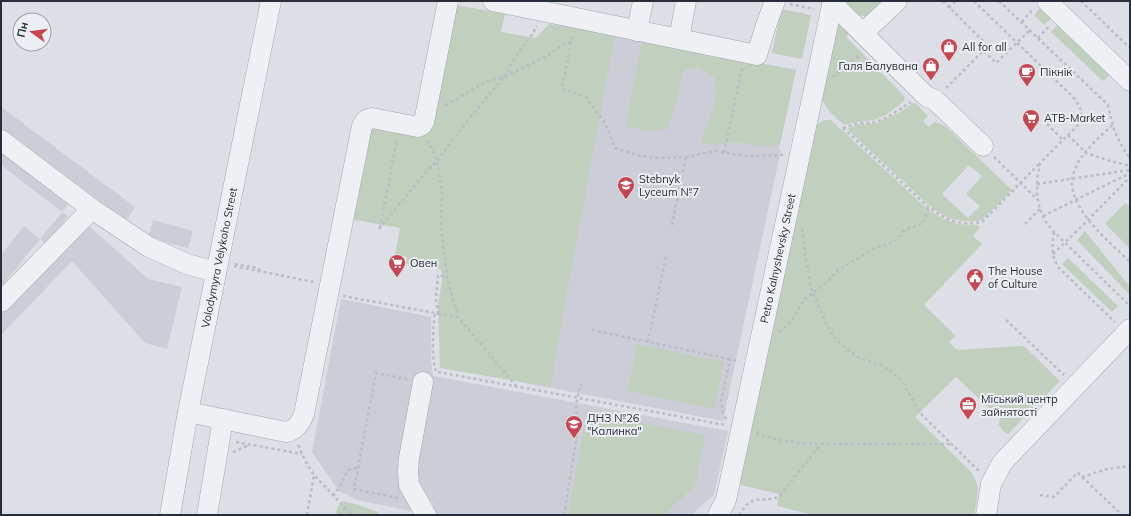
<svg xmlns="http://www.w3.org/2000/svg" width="1131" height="516" font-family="Mulish,sans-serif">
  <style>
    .built { fill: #cbced7 }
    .green { fill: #c1cfbe; fill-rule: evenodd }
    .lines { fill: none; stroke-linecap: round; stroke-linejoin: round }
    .minor-casing { stroke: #a2a6af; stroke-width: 21 }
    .path { stroke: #bbbdc4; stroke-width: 2.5; stroke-dasharray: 3 3; stroke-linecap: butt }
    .minor { stroke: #eff0f4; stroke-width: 20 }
    .labels { text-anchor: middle; stroke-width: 4; stroke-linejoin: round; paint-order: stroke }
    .poi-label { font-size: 11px; fill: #272d3b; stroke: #ebeef3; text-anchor: start }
    .street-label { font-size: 11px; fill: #272d3b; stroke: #ebeef3 }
  </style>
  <rect width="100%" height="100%" fill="#dcdfe6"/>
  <g class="built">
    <path d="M 615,34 L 796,70 L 780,144 L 779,148 L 781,152 L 780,154 L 723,421 L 525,383 Z"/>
    <path d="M 1,107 L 135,207 L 126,221 L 1,128 Z"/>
    <path d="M 1,153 L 68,204 L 62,212 L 68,216 L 46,244 L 40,239 L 1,287 L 1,255 L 24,226 L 40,239 L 62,212 L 1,165 Z"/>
    <path d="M 153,220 L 193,231 L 188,248 L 148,238 Z"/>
    <path d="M 87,224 L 148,279 L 182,287 L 167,349 L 145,343 L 72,261 L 1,335 L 1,305 Z"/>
    <path d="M 341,299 L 431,317 L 431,361 L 433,376 L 728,431 L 714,495 L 691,515 L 433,515 L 433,503 L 423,490 L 411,511 L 357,500 L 339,491 L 312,452 Z"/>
  </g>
  <g class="green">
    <path d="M 843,1 L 885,1 L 868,17 L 858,15 Z"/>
    <path d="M 451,4 L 505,14 L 501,32 L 536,38 L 549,24 L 615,34 L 556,352 L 551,387 L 440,368 L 438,304 L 443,275 L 440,269 L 406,264 L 407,257 L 395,255 L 400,228 L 350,219 L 367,125 L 425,134 Z"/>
    <path d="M 1042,6 L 1053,16 L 1044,25 L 1034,15 Z"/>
    <path d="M 781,9 L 811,15 L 802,59 L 772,53 Z"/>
    <path d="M 839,21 L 850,32 L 846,37 L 905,97 L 903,102 L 886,115 L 874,120 L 857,122 L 844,125 C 834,116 827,110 821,98 Z"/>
    <path d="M 1060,22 L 1113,72 L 1103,81 L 1051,32 Z"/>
    <path d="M 642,40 L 796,70 L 780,144 L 770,147 L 735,142 L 713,145 L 700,142 L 714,109 L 716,95 L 715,79 L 712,76 L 698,68 L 683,70 L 676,105 L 667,129 L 650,131 L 626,126 Z"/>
    <path d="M 913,103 L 915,103 L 928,116 L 923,121 L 929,127 L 934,122 L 941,124 L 945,126 L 1012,190 L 982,220 C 971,223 954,221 943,215 C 929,207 917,194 906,184 C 886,165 866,147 847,129 L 857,125 L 877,123 L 899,113 ZM 969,165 L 982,176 L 966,194 L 980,206 L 968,218 L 942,194 Z"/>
    <path d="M 824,120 L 831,120 L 925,207 C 943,220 954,226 977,225 L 980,227 L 973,236 L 982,244 L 924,305 L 956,336 L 949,342 L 957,350 L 1024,346 L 1060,381 L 1008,434 L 1003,431 L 999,425 L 1000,418 L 956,377 L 915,417 L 971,472 C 982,489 977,496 974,515 L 815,515 L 777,506 L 779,494 L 736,484 L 816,125 Z"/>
    <path d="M 1125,203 L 1130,207 L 1130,248 L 1105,224 Z"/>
    <path d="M 1085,231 L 1130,287 L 1130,295 L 1077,240 Z"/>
    <path d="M 1068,258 L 1118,306 L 1112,312 L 1062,264 Z"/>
    <path d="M 637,344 L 724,362 L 714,409 L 628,391 Z"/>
    <path d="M 587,413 L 705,435 L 695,486 L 663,515 L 568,515 Z"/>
    <path d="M 342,501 L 355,504 L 378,512 L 378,515 L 337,515 L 336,513 L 337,508 Z"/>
  </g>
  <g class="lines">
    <defs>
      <g id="minor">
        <path d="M 493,1 L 757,55 L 765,28 L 775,1"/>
        <path d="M 1047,1 L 1130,81"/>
        <path d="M 832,3 L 926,96 L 935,100 L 983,146"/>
        <path d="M 637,31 L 643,1"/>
        <path d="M 863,33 L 897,1"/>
        <path d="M 679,39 L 686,1"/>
        <path d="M 1,140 L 92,209 L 149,247 L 187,264 L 216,272"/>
        <path d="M 1,302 L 92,209"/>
        <path d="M 423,382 L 409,458 L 408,471 L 409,485 L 426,515"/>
        <path d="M 188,412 L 286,432 C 295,431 301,422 304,414 L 362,126 L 366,120 L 372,118 L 418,127 L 422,125 L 424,122 L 448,1"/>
        <path id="s1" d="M 170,515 L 188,412 L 271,1"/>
        <path d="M 207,515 L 223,419"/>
        <path id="s2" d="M 718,515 L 726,500 L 833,1"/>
        <path d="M 986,515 L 991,484 L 1002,463 L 1130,329"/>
      </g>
    </defs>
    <use href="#minor" class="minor-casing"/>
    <g class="path">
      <path d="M 943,1 L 988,46 L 946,88"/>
      <path d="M 974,1 L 1073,97 C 1081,108 1084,111 1078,125 L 1040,163 L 1037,180 L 1037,196 L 1040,209 L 1045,221 L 1054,232 L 1130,306"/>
      <path d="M 999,1 L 1108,105 C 1112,126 1117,141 1130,158"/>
      <path d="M 1081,1 L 1130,48"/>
      <path d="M 790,4 L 814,9"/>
      <path d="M 949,8 L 956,1"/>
      <path d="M 1022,22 L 1033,9"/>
      <path d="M 1038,38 L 1050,25"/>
      <path d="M 571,42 L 562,89 L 586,97 L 606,125 L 615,148 L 640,156 L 659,158 L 686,157 L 715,151 L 746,156 L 783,155"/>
      <path d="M 984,51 L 996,63 L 1030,30"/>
      <path d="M 833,77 L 850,62 L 862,55"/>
      <path d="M 445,105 L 460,97 L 487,81 L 504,77 L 514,59 L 533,33 L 537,26"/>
      <path d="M 1047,124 L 1063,140"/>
      <path d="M 1112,125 C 1098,139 1078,155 1073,175 C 1065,207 1110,242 1130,262"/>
      <path d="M 843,128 L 926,205 C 931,209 937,213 942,216 C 953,223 971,226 983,221 L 1039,164"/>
      <path d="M 843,128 L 856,124 L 876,122 L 888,117 L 911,102"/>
      <path d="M 1068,135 L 1086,153 L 1107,160 L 1130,166"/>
      <path d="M 428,140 L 437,161 L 442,190 L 441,228 L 447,277 L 458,317"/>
      <path d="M 724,153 L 742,68"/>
      <path d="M 994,157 L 1037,199"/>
      <path d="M 1037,184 L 1130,170"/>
      <path d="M 1043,216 L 1130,173"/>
      <path d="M 1025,224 L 1040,209"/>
      <path d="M 672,225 L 686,157"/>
      <path d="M 380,228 L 397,139"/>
      <path d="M 379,229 L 426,172 L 437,161 L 468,120 L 504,77 L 545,57 L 562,45 L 571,42 L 574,33"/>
      <path d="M 802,229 L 806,261 L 812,292 L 829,329 L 833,335 L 839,342 L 849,351 L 860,358 L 883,366 L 891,371 L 902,381 L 920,413 L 980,472"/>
      <path d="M 1054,232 C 1052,245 1051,257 1059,268 L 1115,322"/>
      <path d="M 1053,254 L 1089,219 L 1130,177"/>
      <path d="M 235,264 L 258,268 L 260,271"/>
      <path d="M 234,266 L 314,282"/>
      <path d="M 343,296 L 435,313"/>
      <path d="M 438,314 L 458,317 L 517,387"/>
      <path d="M 438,314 L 436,298 L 438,275 L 447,277"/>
      <path d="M 1006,320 L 1064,375"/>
      <path d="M 592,330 L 739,361"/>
      <path d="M 779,332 L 790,322 L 805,299 L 827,282 L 838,270 L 877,247 L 886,245 L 896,240 L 906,229 L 917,226 L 923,223 L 929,207"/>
      <path d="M 648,342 L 666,256"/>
      <path d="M 436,371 C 431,360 433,326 435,313 L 438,314"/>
      <path d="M 438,372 L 725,425"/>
      <path d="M 726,419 L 723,412 L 721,401 L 730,359"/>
      <path d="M 756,433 C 789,446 827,444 862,444 C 892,444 922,444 951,444"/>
      <path d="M 236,442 L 302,454"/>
      <path d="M 298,445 L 306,462 L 314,475 L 352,515"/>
      <path d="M 233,452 L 249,445"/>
      <path d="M 1082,477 L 1107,469 L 1130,466"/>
      <path d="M 1040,495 L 1054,497 L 1076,474 L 1078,473 L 1122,515"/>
      <path d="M 333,496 L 339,488 L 348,470 L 354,468 L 358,468"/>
      <path d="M 398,498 L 354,489 L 376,373 L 407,379"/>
      <path d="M 307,515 L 314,475"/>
      <path d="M 340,515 L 345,508"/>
      <path d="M 564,515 L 579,422 C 574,406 577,399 581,384"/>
      <path d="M 739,515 L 746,505 L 754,500 L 770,499 L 779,497 L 820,445"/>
    </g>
    <use href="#minor" class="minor"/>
  </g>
  <defs>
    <symbol id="shop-pin" viewBox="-11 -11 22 30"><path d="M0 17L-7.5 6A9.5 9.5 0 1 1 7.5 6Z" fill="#c54752" stroke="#ebeef3"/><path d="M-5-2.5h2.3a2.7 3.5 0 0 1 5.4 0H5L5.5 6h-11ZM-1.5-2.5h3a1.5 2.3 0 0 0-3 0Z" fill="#fff"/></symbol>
    <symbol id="cafe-pin" viewBox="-11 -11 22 30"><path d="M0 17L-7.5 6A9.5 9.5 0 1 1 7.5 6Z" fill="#c54752" stroke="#ebeef3"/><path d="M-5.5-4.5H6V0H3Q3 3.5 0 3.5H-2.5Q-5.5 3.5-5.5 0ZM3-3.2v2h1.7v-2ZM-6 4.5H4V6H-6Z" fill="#fff"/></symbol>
    <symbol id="supermarket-pin" viewBox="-11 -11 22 30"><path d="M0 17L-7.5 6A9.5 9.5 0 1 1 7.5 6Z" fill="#c54752" stroke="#ebeef3"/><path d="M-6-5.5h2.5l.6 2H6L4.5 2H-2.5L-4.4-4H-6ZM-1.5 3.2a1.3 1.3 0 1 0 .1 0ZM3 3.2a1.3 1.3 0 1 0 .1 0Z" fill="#fff"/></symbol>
    <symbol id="school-pin" viewBox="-11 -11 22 30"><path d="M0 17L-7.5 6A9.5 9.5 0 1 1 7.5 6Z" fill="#c54752" stroke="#ebeef3"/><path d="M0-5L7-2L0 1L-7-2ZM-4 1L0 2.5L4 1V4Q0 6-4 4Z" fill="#fff"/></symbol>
    <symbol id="civic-pin" viewBox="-11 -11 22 30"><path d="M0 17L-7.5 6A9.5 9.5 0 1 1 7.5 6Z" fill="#c54752" stroke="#ebeef3"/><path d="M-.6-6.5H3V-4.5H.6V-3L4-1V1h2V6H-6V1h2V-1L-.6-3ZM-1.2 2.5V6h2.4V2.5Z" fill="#fff"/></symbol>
    <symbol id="office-pin" viewBox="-11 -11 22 30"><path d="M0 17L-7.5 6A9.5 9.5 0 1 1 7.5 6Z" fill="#c54752" stroke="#ebeef3"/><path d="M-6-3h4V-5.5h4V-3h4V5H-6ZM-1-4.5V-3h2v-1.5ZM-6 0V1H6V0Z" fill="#fff"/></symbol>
  </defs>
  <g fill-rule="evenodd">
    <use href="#shop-pin" x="939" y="37" width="20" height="27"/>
    <use href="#shop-pin" x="921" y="56" width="20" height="27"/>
    <use href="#cafe-pin" x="1017" y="62" width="20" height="27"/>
    <use href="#supermarket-pin" x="1021" y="108" width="20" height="27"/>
    <use href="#school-pin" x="616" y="175" width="20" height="27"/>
    <use href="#supermarket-pin" x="387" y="253" width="20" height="27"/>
    <use href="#civic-pin" x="965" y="267" width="20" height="27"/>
    <use href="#office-pin" x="958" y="395" width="20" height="27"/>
    <use href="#school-pin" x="564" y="414" width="20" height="27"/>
  </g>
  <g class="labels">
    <g class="poi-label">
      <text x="962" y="51">All for all</text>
      <text x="918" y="70" text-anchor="end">Галя Балувана</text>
      <text x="1040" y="76">Пікнік</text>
      <text x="1044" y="122">ATB-Market</text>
      <text x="639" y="183">Stebnyk<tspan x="639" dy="13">Lyceum №7</tspan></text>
      <text x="410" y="267">Овен</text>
      <text x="988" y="275">The House<tspan x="988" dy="13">of Culture</tspan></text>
      <text x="981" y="403">Міський центр<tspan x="981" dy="13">зайнятості</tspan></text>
      <text x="587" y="422">ДНЗ №26<tspan x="587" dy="13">"Калинка"</tspan></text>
    </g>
    <g class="street-label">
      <text dy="4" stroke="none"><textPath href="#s1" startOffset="262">Volodymyra Velykoho Street</textPath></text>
      <text dy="4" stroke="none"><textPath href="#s2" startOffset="264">Petro Kalnyshevsky Street</textPath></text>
    </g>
  </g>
  <rect width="1131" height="516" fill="none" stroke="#272d3b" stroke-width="4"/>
  <g transform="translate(32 32) rotate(284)"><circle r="19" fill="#ebeef3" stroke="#9da1a9"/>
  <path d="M0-3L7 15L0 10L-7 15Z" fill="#c54752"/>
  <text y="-6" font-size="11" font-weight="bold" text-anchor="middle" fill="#272d3b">Пн</text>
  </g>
</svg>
